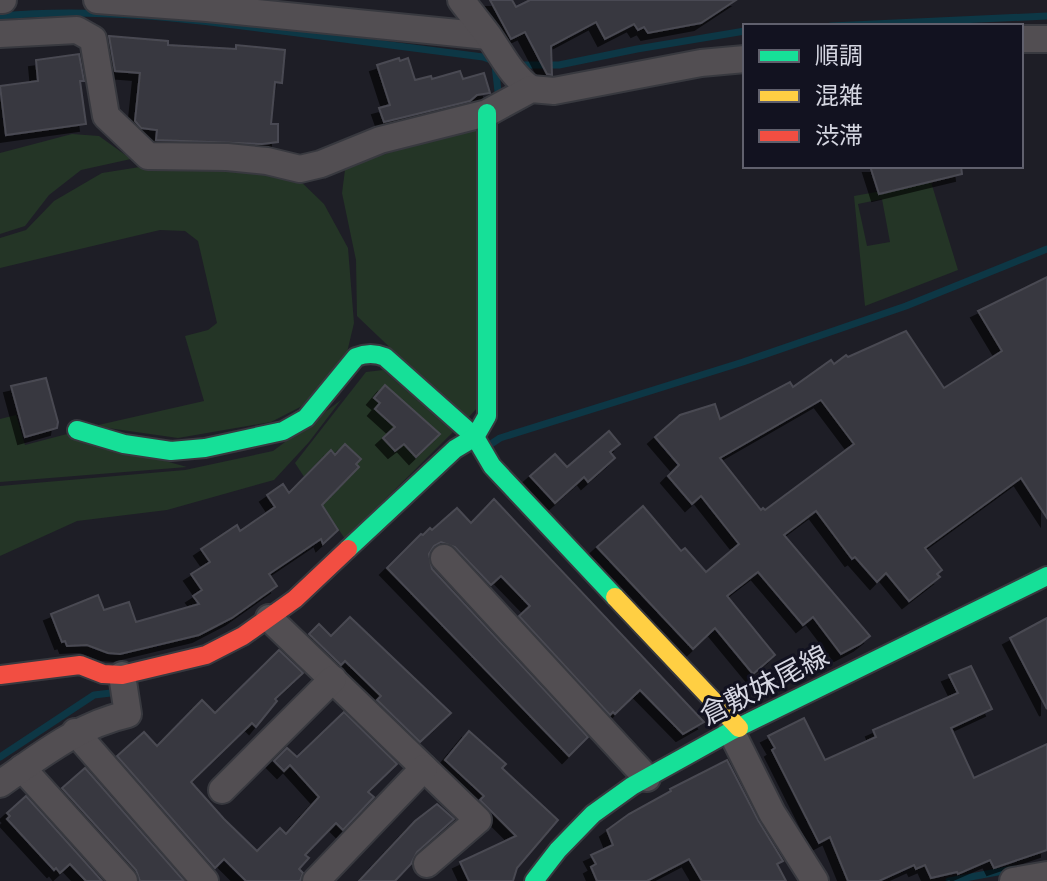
<svg xmlns="http://www.w3.org/2000/svg" width="1047" height="881" font-family="Jost,'Noto Sans JP',sans-serif">
  <style>
    .green { fill: #243526; fill-rule: evenodd }
    .lines { fill: none; stroke-linecap: round; stroke-linejoin: round }
    .stream { stroke: #0d3745; stroke-width: 7 }
    .building { fill: #38383f; stroke: #4a4a52; stroke-width: 2; fill-rule: evenodd; filter: url(#shadow) }
    .street-casing { stroke: #38393f; stroke-width: 30 }
    .fast-casing { stroke: #38393f; stroke-width: 22 }
    .slow-casing { stroke: #38393f; stroke-width: 22 }
    .jam-casing { stroke: #38393f; stroke-width: 22 }
    .street { stroke: #524e52; stroke-width: 26 }
    .fast { stroke: #16e098; stroke-width: 18 }
    .slow { stroke: #ffcf43; stroke-width: 18 }
    .jam { stroke: #f24e42; stroke-width: 18 }
    .labels { text-anchor: middle; stroke-width: 6; stroke-linejoin: round; paint-order: stroke }
    .street-label { font-size: 28px; fill: #d5d6e1; stroke: #121220 }
  </style>
  <defs>
    <filter id="shadow"><feDropShadow dx="-7" dy="7" stdDeviation="0" flood-color="#0009"/></filter>
  </defs>
  <rect width="100%" height="100%" fill="#1e1e26"/>
  <g class="green">
    <path d="M 477,124 L 478,407 L 466,420 L 357,316 L 356,260 L 342,193 L 345,170 L 358,163 Z"/>
    <path d="M 72,134 L 99,136 L 131,159 L 81,170 L 49,195 L 25,226 L 0,234 L 0,153 Z"/>
    <path d="M 165,163 L 294,175 L 324,204 L 348,248 L 354,323 L 345,361 L 310,402 L 271,422 L 178,438 L 94,426 L 204,401 L 185,336 L 208,330 L 217,323 L 198,241 L 185,231 L 160,230 L 0,268 L 0,238 L 26,230 L 54,201 L 102,173 Z"/>
    <path d="M 931,182 L 958,270 L 865,306 L 854,196 ZM 882,199 L 890,242 L 867,246 L 858,204 Z"/>
    <path d="M 383,370 L 453,432 L 345,539 L 295,463 L 366,372 Z"/>
    <path d="M 341,400 L 309,442 L 274,480 L 167,510 L 77,521 L 0,556 L 0,486 L 185,470 L 273,451 Z"/>
    <path d="M 16,415 L 25,445 L 67,434 L 187,467 L 0,482 L 0,419 Z"/>
  </g>
  <g class="lines">
    <g class="stream">
      <path d="M 0,16 C 94,7 189,19 282,31 C 349,40 416,48 483,57 L 494,61"/>
      <path d="M 831,26 L 1047,16"/>
      <path d="M 495,65 L 499,100"/>
      <path d="M 518,65 L 559,65 L 637,49 L 745,31"/>
      <path d="M 491,444 L 500,438 L 743,362 L 906,306 L 1047,249"/>
      <path d="M 0,757 L 94,695 L 119,692"/>
      <path d="M 949,881 L 1014,869"/>
    </g>
  </g>
  <g class="building">
    <path d="M 490,0 L 512,0 L 516,7 L 530,0 L 736,0 L 701,23 L 648,33 L 644,27 L 638,30 L 634,24 L 605,39 L 596,22 L 551,46 L 552,75 L 547,74 L 525,32 L 511,39 Z"/>
    <path d="M 109,36 L 168,41 L 168,45 L 236,49 L 236,45 L 285,50 L 282,83 L 275,82 L 271,124 L 278,124 L 278,142 L 262,144 L 156,140 L 157,130 L 141,128 L 135,121 L 140,73 L 115,71 Z"/>
    <path d="M 79,54 L 84,81 L 80,81 L 86,124 L 6,135 L 0,86 L 38,81 L 36,60 Z"/>
    <path d="M 399,58 L 400,61 L 408,58 L 415,80 L 431,76 L 432,79 L 460,71 L 463,79 L 484,73 L 490,93 L 477,95 L 470,101 L 384,122 L 379,108 L 390,105 L 377,65 Z"/>
    <path d="M 870,166 L 961,166 L 962,174 L 879,194 Z"/>
    <path d="M 1047,277 L 1047,518 L 1021,478 L 925,548 L 942,570 L 937,574 L 940,577 L 909,601 L 886,573 L 877,582 L 855,557 L 852,559 L 816,511 L 784,535 L 870,636 L 860,644 L 841,654 L 813,617 L 803,625 L 758,572 L 727,596 L 775,655 L 753,674 L 715,628 L 693,649 L 597,547 L 643,506 L 681,551 L 685,548 L 706,572 L 739,544 L 701,496 L 692,504 L 668,476 L 679,465 L 655,437 L 680,415 L 715,404 L 720,419 L 790,382 L 793,387 L 831,360 L 834,364 L 846,355 L 848,357 L 906,331 L 944,388 L 1002,351 L 978,311 ZM 821,400 L 854,444 L 765,510 L 763,508 L 761,510 L 720,458 Z"/>
    <path d="M 46,378 L 58,422 L 57,428 L 25,437 L 11,386 Z"/>
    <path d="M 385,385 L 440,434 L 416,457 L 404,444 L 395,451 L 383,438 L 395,427 L 375,409 L 380,403 L 374,398 Z"/>
    <path d="M 609,431 L 620,444 L 610,452 L 615,458 L 588,482 L 584,477 L 555,503 L 530,476 L 555,454 L 567,467 Z"/>
    <path d="M 345,444 L 361,459 L 356,464 L 359,467 L 322,505 L 338,530 L 323,544 L 321,539 L 269,574 L 277,586 L 232,618 L 199,635 L 120,654 L 108,653 L 87,645 L 67,646 L 65,641 L 62,642 L 51,614 L 98,595 L 104,610 L 129,602 L 136,622 L 199,604 L 193,596 L 202,590 L 191,574 L 210,562 L 201,549 L 237,525 L 240,531 L 275,507 L 267,495 L 283,484 L 289,493 L 331,450 L 335,455 Z"/>
    <path d="M 494,499 L 704,722 L 683,734 L 640,690 L 615,714 L 613,712 L 610,715 L 519,616 L 530,606 L 501,576 L 491,585 L 455,547 L 441,542 L 434,546 L 429,554 L 432,569 L 588,737 L 569,756 L 387,568 L 421,534 L 423,535 L 430,528 L 432,530 L 457,508 L 471,523 Z"/>
    <path d="M 350,617 L 451,713 L 420,742 L 377,700 L 381,696 L 345,661 L 341,665 L 309,634 L 319,624 L 331,636 Z"/>
    <path d="M 1047,618 L 1047,709 L 1010,638 Z"/>
    <path d="M 279,650 L 303,673 L 275,699 L 277,701 L 256,727 L 252,723 L 191,782 L 224,819 L 257,851 L 280,828 L 286,834 L 319,797 L 290,765 L 284,771 L 274,761 L 287,748 L 297,757 L 344,712 L 397,764 L 368,792 L 374,797 L 343,830 L 336,823 L 305,855 L 309,858 L 299,869 L 303,873 L 300,881 L 246,881 L 224,859 L 215,868 L 117,756 L 144,732 L 157,746 L 202,700 L 215,713 Z"/>
    <path d="M 971,666 L 992,709 L 951,728 L 974,778 L 1047,744 L 1047,850 L 994,868 L 990,860 L 958,874 L 957,872 L 931,878 L 925,865 L 916,869 L 914,865 L 879,881 L 848,881 L 830,837 L 819,843 L 772,750 L 775,748 L 768,736 L 804,718 L 825,760 L 876,737 L 873,730 L 958,693 L 949,675 Z"/>
    <path d="M 469,731 L 506,764 L 502,768 L 558,820 L 517,868 L 513,881 L 469,881 L 460,862 L 516,836 L 480,800 L 484,796 L 445,760 Z"/>
    <path d="M 727,760 L 758,820 L 783,861 L 777,864 L 786,881 L 702,881 L 689,859 L 647,881 L 597,881 L 591,867 L 596,864 L 591,855 L 613,845 L 607,830 L 629,814 L 671,791 L 670,789 Z"/>
    <path d="M 85,768 L 184,881 L 140,881 L 136,870 L 62,788 Z"/>
    <path d="M 26,796 L 102,881 L 86,881 L 70,864 L 60,873 L 56,868 L 54,870 L 7,819 L 10,816 L 7,813 Z"/>
    <path d="M 437,804 L 454,819 L 417,852 L 411,864 L 395,881 L 359,881 L 415,821 Z"/>
  </g>
  <g class="lines">
    <defs>
      <g id="street">
        <path d="M 0,0 L 3,0"/>
        <path d="M 97,0 L 207,8 L 488,36"/>
        <path d="M 461,0 C 470,12 479,23 488,35 C 502,55 511,75 531,89"/>
        <path d="M 0,34 L 77,30 L 93,39 L 106,116 L 148,156 L 227,157 L 267,161 L 300,169 L 321,164 L 380,140 L 487,113 L 531,89 L 554,91 L 701,63 L 745,59"/>
        <path d="M 1021,39 L 1047,39"/>
        <path d="M 444,558 L 647,778"/>
        <path d="M 269,618 L 478,820 L 427,864"/>
        <path d="M 731,731 L 772,813 L 815,881"/>
        <path d="M 75,732 L 205,881"/>
        <path d="M 22,768 L 124,881"/>
        <path d="M 0,784 C 41,755 79,725 128,714 L 122,675"/>
        <path d="M 222,790 L 333,679"/>
        <path d="M 316,881 L 424,768"/>
        <path d="M 1013,881 L 1047,875"/>
      </g>
      <g id="fast">
        <path d="M 77,430 L 124,444 L 171,451 L 205,448 L 283,431 L 306,418 L 356,357 C 366,353 375,353 385,357 L 475,437 L 492,466 L 615,597"/>
        <path d="M 348,549 L 455,449 L 475,437 L 487,416 L 487,113"/>
        <path d="M 534,881 L 558,850 L 593,814 L 632,786 L 731,731 L 1047,576"/>
      </g>
      <path id="slow" d="M 615,597 L 739,728"/>
      <path id="jam" d="M 0,675 L 80,665 L 103,674 L 122,675 L 206,655 L 243,636 L 295,599 L 348,549"/>
    </defs>
    <use href="#street" class="street-casing"/>
    <use href="#fast" class="fast-casing"/>
    <use href="#slow" class="slow-casing"/>
    <use href="#jam" class="jam-casing"/>
    <use href="#street" class="street"/>
    <use href="#fast" class="fast"/>
    <use href="#slow" class="slow"/>
    <use href="#jam" class="jam"/>
  </g>
  <g class="labels">
    <g class="street-label">
      <text transform="translate(764 685) rotate(-27)" y="10">倉敷妹尾線</text>
    </g>
  </g>
  <rect x="743" y="24" width="280" height="144" fill="#121220" stroke="#60606d" stroke-width="2"/>
  <rect x="759" y="50" width="40" height="12" fill="#16e098" stroke="#60606d" stroke-width="2"/>
  <text x="815" y="64" font-size="24" fill="#d5d6e1">順調</text>
  <rect x="759" y="90" width="40" height="12" fill="#ffcf43" stroke="#60606d" stroke-width="2"/>
  <text x="815" y="104" font-size="24" fill="#d5d6e1">混雑</text>
  <rect x="759" y="130" width="40" height="12" fill="#f24e42" stroke="#60606d" stroke-width="2"/>
  <text x="815" y="144" font-size="24" fill="#d5d6e1">渋滞</text>
</svg>
